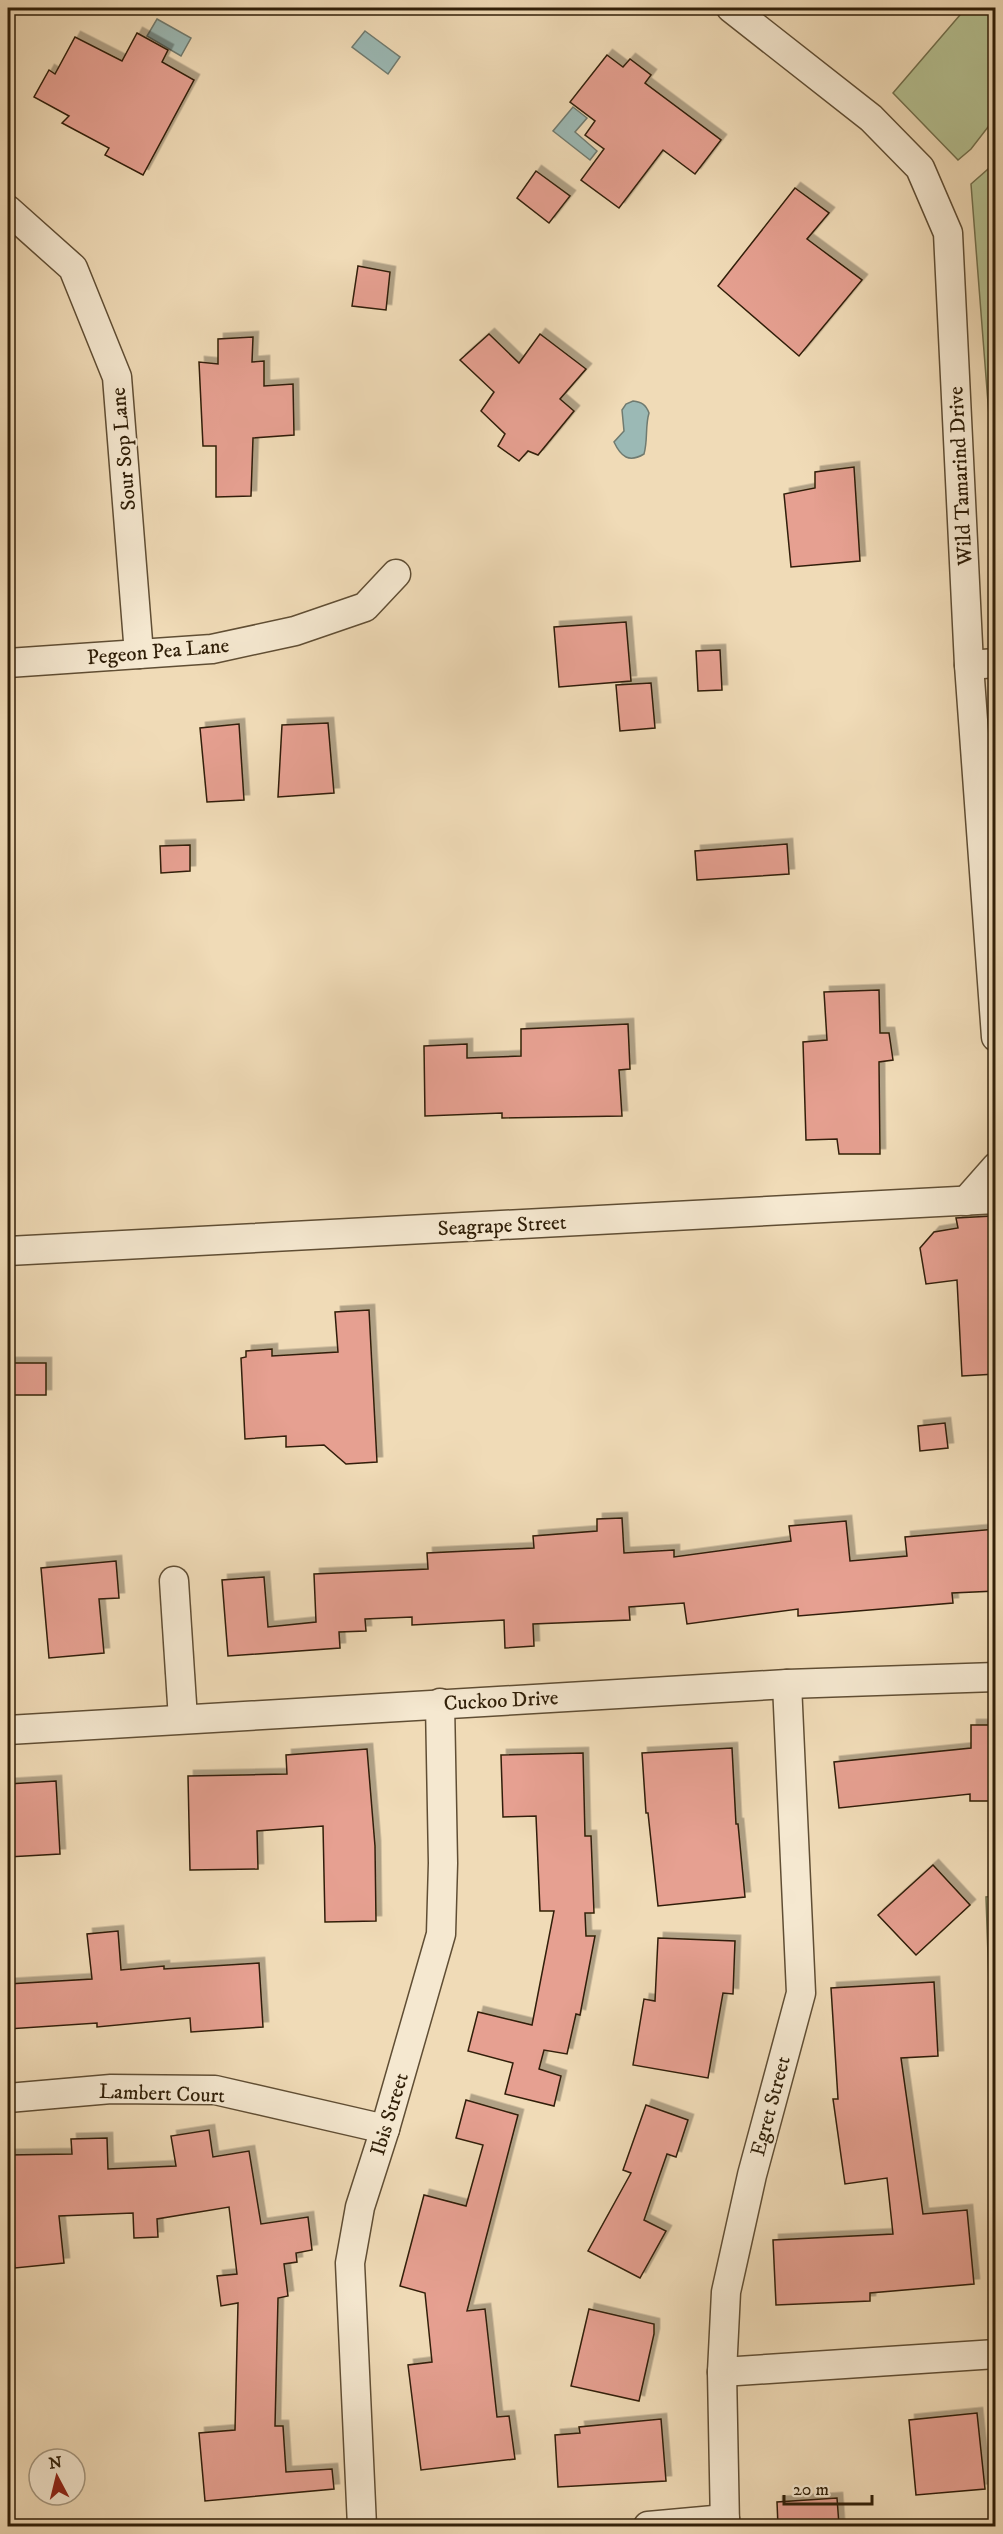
<svg xmlns="http://www.w3.org/2000/svg" width="1003" height="2534" font-family="'IM FELL DW Pica',serif">
  <style>
    .green { fill: #b5c192; stroke: #72704d; stroke-width: 1.5 }
    .water { fill: #9bb9b5; stroke: #707b70; stroke-width: 1.5 }
    .building { fill: #e6a091; stroke: #301f08; stroke-width: 1.5; filter: url(#shadow) }
    .lines { fill: none; stroke-linecap: round; stroke-linejoin: round }
    .minor-casing { stroke: #604e34; stroke-width: 31 }
    .minor { stroke: #f5e8d0; stroke-width: 28 }
    .labels { text-anchor: middle; stroke-width: 4.5; stroke-linejoin: round; paint-order: stroke }
    .street-label { font-size: 21px; fill: #301f08; stroke: #f5e8d0 }
  </style>
  <defs>
    <filter id="shadow"><feDropShadow dx="5.5" dy="-5.5" stdDeviation="0" flood-color="#0004"/></filter>
  </defs>
  <rect width="100%" height="100%" fill="#f0dbb7"/>
  <filter id="stains"><feTurbulence type="fractalNoise" baseFrequency=".00333" numOctaves="4"/><feColorMatrix values="0 0 0 0 .2 0 0 0 0 .09 0 0 0 0 .02 0 0 0 .5 -.17"/></filter>
  <radialGradient id="worn" r=".72"><stop offset=".6" stop-color="#630" stop-opacity="0"/><stop offset="1" stop-color="#630" stop-opacity=".3"/></radialGradient>
  <g class="green">
    <path d="M 966,8 L 995,8 L 995,118 L 971,149 L 958,160 L 893,93 Z"/>
    <path d="M 995,163 L 995,493 L 971,184 Z"/>
    <path d="M 995,1896 L 996,1896 L 995,2159 L 986,1897 Z"/>
  </g>
  <g class="water">
    <path d="M 157,19 L 191,38 L 181,56 L 147,36 Z"/>
    <path d="M 365,31 L 400,57 L 388,74 L 352,47 Z"/>
    <path d="M 573,107 L 587,118 L 575,132 L 597,151 L 590,160 L 553,131 Z"/>
    <path d="M 633,401 C 642,402 646,405 649,413 C 645,426 648,440 644,454 C 629,463 621,457 614,442 L 624,431 L 622,410 L 626,404 Z"/>
  </g>
  <g class="building">
    <path d="M 137,33 L 168,50 L 162,62 L 194,80 L 143,175 L 105,155 L 109,148 L 62,123 L 69,116 L 34,97 L 49,70 L 55,74 L 75,37 L 122,61 Z"/>
    <path d="M 607,55 L 623,67 L 630,59 L 651,75 L 645,83 L 721,140 L 695,174 L 663,150 L 619,208 L 581,180 L 604,149 L 585,135 L 595,121 L 570,102 Z"/>
    <path d="M 536,171 L 570,196 L 549,223 L 517,198 Z"/>
    <path d="M 795,188 L 829,213 L 807,239 L 862,280 L 799,356 L 718,286 Z"/>
    <path d="M 358,266 L 390,272 L 386,310 L 352,306 Z"/>
    <path d="M 489,334 L 519,363 L 540,334 L 586,369 L 560,399 L 574,411 L 538,455 L 528,451 L 519,461 L 498,446 L 505,434 L 481,411 L 494,392 L 460,360 Z"/>
    <path d="M 253,337 L 252,362 L 264,361 L 264,386 L 293,384 L 294,435 L 253,438 L 251,496 L 216,497 L 216,446 L 203,446 L 199,362 L 218,364 L 218,339 Z"/>
    <path d="M 854,467 L 860,561 L 791,567 L 784,494 L 815,488 L 815,472 Z"/>
    <path d="M 626,622 L 631,681 L 559,687 L 554,627 Z"/>
    <path d="M 720,650 L 722,690 L 698,691 L 696,651 Z"/>
    <path d="M 651,683 L 655,728 L 620,731 L 616,685 Z"/>
    <path d="M 328,723 L 334,793 L 278,797 L 282,725 Z"/>
    <path d="M 239,724 L 244,800 L 207,802 L 200,728 Z"/>
    <path d="M 787,844 L 789,874 L 697,880 L 695,851 Z"/>
    <path d="M 190,845 L 190,871 L 161,873 L 160,846 Z"/>
    <path d="M 879,990 L 880,1033 L 889,1033 L 893,1060 L 879,1062 L 880,1154 L 839,1154 L 837,1139 L 806,1140 L 803,1042 L 827,1040 L 824,992 Z"/>
    <path d="M 628,1024 L 630,1069 L 619,1070 L 622,1116 L 502,1118 L 502,1113 L 425,1116 L 424,1046 L 467,1044 L 467,1058 L 521,1056 L 521,1029 Z"/>
    <path d="M 993,1216 L 996,1228 L 996,1374 L 962,1376 L 957,1280 L 926,1284 L 920,1248 L 934,1232 L 958,1228 L 956,1218 Z"/>
    <path d="M 369,1310 L 377,1462 L 346,1464 L 324,1445 L 286,1447 L 286,1436 L 245,1439 L 241,1358 L 246,1357 L 246,1351 L 272,1349 L 272,1356 L 338,1352 L 335,1312 Z"/>
    <rect x="8" y="1363" width="38" height="32"/>
    <path d="M 945,1423 L 948,1448 L 920,1451 L 918,1426 Z"/>
    <path d="M 622,1518 L 624,1553 L 674,1550 L 674,1557 L 791,1541 L 789,1526 L 846,1521 L 850,1561 L 907,1556 L 905,1537 L 996,1529 L 996,1591 L 952,1593 L 953,1603 L 798,1616 L 798,1609 L 687,1624 L 684,1603 L 629,1607 L 630,1620 L 533,1624 L 534,1646 L 505,1648 L 504,1620 L 412,1625 L 412,1617 L 365,1619 L 366,1631 L 339,1632 L 340,1648 L 228,1656 L 222,1580 L 264,1577 L 268,1627 L 316,1622 L 314,1574 L 428,1569 L 427,1553 L 534,1548 L 533,1536 L 597,1531 L 597,1519 Z"/>
    <path d="M 116,1561 L 119,1598 L 99,1599 L 104,1653 L 49,1658 L 41,1568 Z"/>
    <path d="M 971,1725 L 996,1725 L 996,1801 L 970,1801 L 970,1794 L 839,1808 L 834,1762 L 971,1748 Z"/>
    <path d="M 732,1748 L 736,1824 L 738,1824 L 745,1897 L 658,1906 L 648,1813 L 646,1813 L 642,1753 Z"/>
    <path d="M 367,1749 L 375,1846 L 376,1921 L 325,1922 L 323,1826 L 257,1831 L 258,1869 L 190,1870 L 188,1776 L 287,1774 L 286,1755 Z"/>
    <path d="M 583,1753 L 585,1836 L 591,1836 L 594,1913 L 585,1913 L 586,1936 L 595,1936 L 580,2015 L 576,2014 L 567,2054 L 544,2050 L 539,2069 L 561,2076 L 554,2106 L 505,2094 L 513,2063 L 468,2051 L 478,2012 L 532,2025 L 554,1911 L 540,1911 L 536,1816 L 503,1817 L 501,1755 Z"/>
    <path d="M 56,1781 L 60,1854 L 8,1857 L 8,1784 Z"/>
    <path d="M 933,1865 L 970,1905 L 916,1955 L 878,1915 Z"/>
    <path d="M 118,1931 L 121,1970 L 164,1966 L 164,1969 L 259,1963 L 263,2027 L 191,2032 L 190,2018 L 97,2027 L 97,2023 L 8,2029 L 8,1984 L 92,1979 L 87,1934 Z"/>
    <path d="M 658,1938 L 735,1941 L 733,1994 L 723,1993 L 708,2078 L 633,2065 L 644,1999 L 655,2001 Z"/>
    <path d="M 934,1982 L 938,2056 L 901,2058 L 923,2214 L 967,2210 L 974,2284 L 870,2293 L 870,2301 L 776,2305 L 773,2240 L 893,2234 L 887,2178 L 845,2184 L 833,2099 L 838,2099 L 831,1988 Z"/>
    <path d="M 466,2100 L 518,2115 L 467,2311 L 485,2309 L 497,2417 L 509,2416 L 515,2459 L 421,2470 L 408,2365 L 432,2362 L 425,2293 L 400,2286 L 424,2195 L 466,2206 L 483,2145 L 456,2138 Z"/>
    <path d="M 646,2105 L 688,2120 L 676,2157 L 667,2154 L 644,2220 L 666,2231 L 640,2278 L 588,2251 L 631,2173 L 623,2170 Z"/>
    <path d="M 209,2130 L 213,2157 L 249,2151 L 261,2224 L 308,2217 L 312,2250 L 296,2253 L 297,2262 L 284,2264 L 288,2296 L 278,2298 L 275,2426 L 283,2426 L 286,2472 L 332,2469 L 334,2489 L 205,2501 L 199,2433 L 235,2430 L 238,2303 L 221,2306 L 217,2276 L 237,2274 L 229,2207 L 157,2219 L 158,2237 L 134,2238 L 133,2213 L 59,2216 L 64,2263 L 15,2268 L 10,2220 L 8,2220 L 8,2155 L 72,2154 L 71,2139 L 107,2138 L 108,2169 L 176,2166 L 171,2136 Z"/>
    <path d="M 589,2309 L 654,2324 L 654,2334 L 639,2401 L 571,2386 Z"/>
    <path d="M 977,2413 L 985,2489 L 916,2495 L 909,2420 Z"/>
    <path d="M 661,2419 L 666,2481 L 558,2487 L 555,2435 L 580,2433 L 579,2427 Z"/>
    <path d="M 837,2498 L 839,2525 L 778,2526 L 777,2502 Z"/>
  </g>
  <g class="lines">
    <defs>
      <g id="minor">
        <path d="M 731,8 L 871,118 L 920,168 L 948,233 L 969,665 L 996,1037"/>
        <path d="M 8,210 L 73,268 L 117,377 L 139,654"/>
        <path d="M 8,663 L 212,649 L 295,631 L 365,607 L 396,574"/>
        <path d="M 969,665 L 996,663"/>
        <path d="M 966,1201 L 996,1167"/>
        <path d="M 8,1251 L 996,1199"/>
        <path d="M 174,1581 L 183,1719"/>
        <path d="M 8,1730 L 787,1684 L 996,1677"/>
        <path d="M 8,2098 L 111,2089 L 215,2090 L 385,2129"/>
        <path d="M 722,2372 L 996,2354"/>
        <path d="M 362,2526 L 350,2263 L 360,2207 L 385,2129 L 441,1934 L 443,1863 L 440,1703"/>
        <path d="M 648,2526 L 725,2519"/>
        <path d="M 725,2526 L 722,2372 L 726,2292 L 752,2175 L 801,1993 L 787,1684"/>
      </g>
    </defs>
    <use href="#minor" class="minor-casing"/>
    <use href="#minor" class="minor"/>
  </g>
  <g class="labels">
    <g class="street-label">
      <text transform="translate(123 449) rotate(-95)" y="7">Sour Sop Lane</text>
      <text transform="translate(960 476) rotate(-93)" y="7">Wild Tamarind Drive</text>
      <text transform="translate(158 651) rotate(-5)" y="7">Pegeon Pea Lane</text>
      <text transform="translate(502 1225) rotate(-3)" y="7">Seagrape Street</text>
      <text transform="translate(501 1700) rotate(-3)" y="7">Cuckoo Drive</text>
      <text transform="translate(162 2093) rotate(2)" y="7">Lambert Court</text>
      <text transform="translate(770 2106) rotate(-75)" y="7">Egret Street</text>
      <text transform="translate(389 2114) rotate(-73)" y="7">Ibis Street</text>
    </g>
  </g>
  <rect width="1003" height="2534" fill="none" stroke="#f0dbb7" stroke-width="30"/>
  <rect x="9" y="9" width="985" height="2516" fill="none" stroke="#301f08" stroke-width="3"/>
  <rect x="15" y="15" width="973" height="2504" fill="none" stroke="#301f08" stroke-width="1.5"/>
  <g transform="translate(57 2477) rotate(353)"><circle r="28" fill="#f5e8d0" stroke="#a69880" stroke-width="1.5"/>
  <path d="M0-4.5L10 22L0 15L-10 22Z" fill="#8f2418"/>
  <text y="-9" font-size="16" font-weight="bold" text-anchor="middle" fill="#301f08">N</text>
  </g>
  <path d="M784 2495v9h88v-9" fill="none" stroke="#301f08" stroke-width="3"/>
  <text x="793" y="2495" font-size="18" fill="#301f08" stroke="#f5e8d0" stroke-width="4.5" paint-order="stroke">20 m</text>
  <rect width="100%" height="100%" filter="url(#stains)"/>
  <rect width="100%" height="100%" fill="url(#worn)"/>
</svg>
